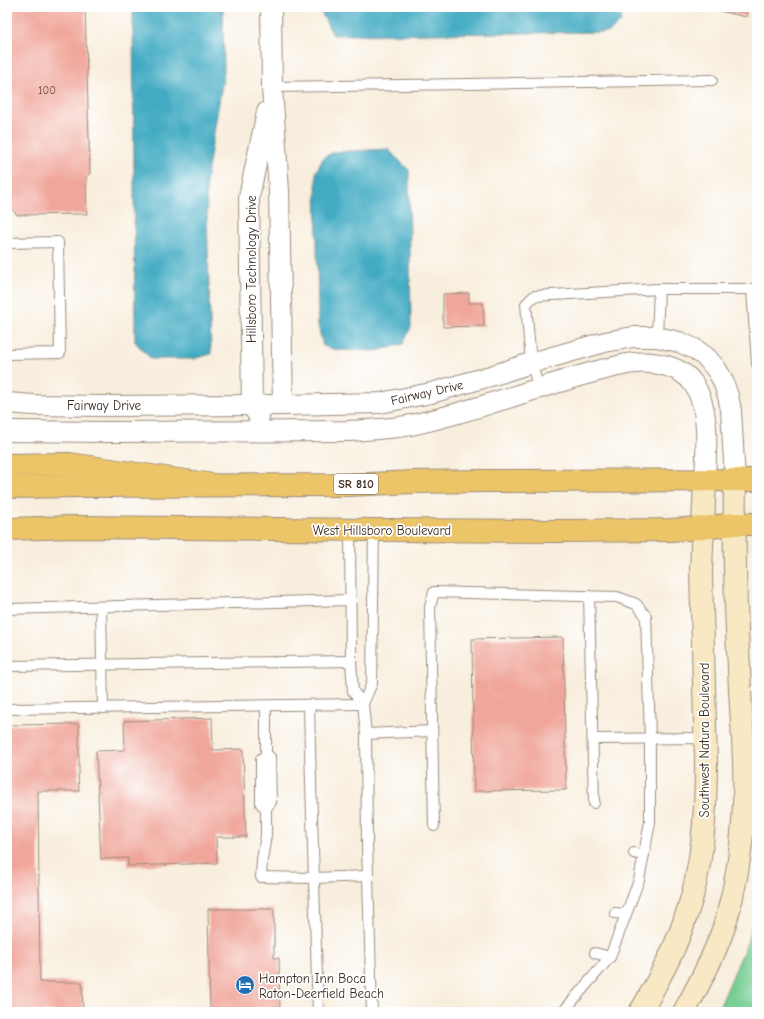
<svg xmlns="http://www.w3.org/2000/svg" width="764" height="1019" font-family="'Comic Neue',sans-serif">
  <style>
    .green { fill: #78cf94; stroke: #5a7c59 }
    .water { fill: #43abc3; stroke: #3f6a70 }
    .building { fill: #f0a69a }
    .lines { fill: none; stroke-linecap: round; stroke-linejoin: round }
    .lane-casing { stroke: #9a8c7e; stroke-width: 12 }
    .street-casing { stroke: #9a8c7e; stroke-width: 22 }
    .secondary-casing { stroke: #9a8c7e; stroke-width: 24 }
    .primary-casing { stroke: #9a8c7e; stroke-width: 24 }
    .highway-casing { stroke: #9a8c7e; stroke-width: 24 }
    .lane { stroke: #fff; stroke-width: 10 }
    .street { stroke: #fff; stroke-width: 20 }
    .secondary { stroke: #f8e8c3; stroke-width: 22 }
    .primary { stroke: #edc569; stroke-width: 22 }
    .highway { stroke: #edc569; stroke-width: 22 }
    .labels { text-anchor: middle; stroke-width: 3.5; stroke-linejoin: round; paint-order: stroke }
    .number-label { font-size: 11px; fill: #68493d }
    .shield { fill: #fff; stroke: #766a62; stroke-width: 1 }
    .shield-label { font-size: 12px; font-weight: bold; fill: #3b2a1e }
    .street-label { font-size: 13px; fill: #3b2a1e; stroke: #fff }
    .poi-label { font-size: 13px; fill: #3b2a1e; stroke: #fff; text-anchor: start }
  </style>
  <rect width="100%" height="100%" fill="#fff"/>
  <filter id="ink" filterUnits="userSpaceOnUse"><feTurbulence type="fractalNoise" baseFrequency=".025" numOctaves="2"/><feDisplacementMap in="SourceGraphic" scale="8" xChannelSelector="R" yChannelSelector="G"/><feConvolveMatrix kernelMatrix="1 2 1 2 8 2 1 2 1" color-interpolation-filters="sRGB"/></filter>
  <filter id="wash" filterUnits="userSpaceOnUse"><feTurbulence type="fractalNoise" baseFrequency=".012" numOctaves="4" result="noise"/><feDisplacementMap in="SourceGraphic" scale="16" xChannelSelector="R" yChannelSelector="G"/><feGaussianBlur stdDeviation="0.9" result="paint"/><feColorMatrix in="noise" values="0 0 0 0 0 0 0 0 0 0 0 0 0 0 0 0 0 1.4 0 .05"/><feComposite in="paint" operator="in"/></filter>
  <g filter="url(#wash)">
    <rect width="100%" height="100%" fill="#f8eedd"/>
    <path class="green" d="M 757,905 L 757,1012 L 717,1012 L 723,999 L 747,943 Z"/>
    <g class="water">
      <path d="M 133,7 L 223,7 L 224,72 L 206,181 L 211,354 L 193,359 L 151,359 L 135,342 Z"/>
      <path d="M 322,7 L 622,7 L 621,22 L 609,32 L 333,35 L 322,14 Z"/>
      <path d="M 388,149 L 409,170 L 411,327 L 403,344 L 377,351 L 337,350 L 323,346 L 318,325 L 316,172 L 324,157 L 334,152 Z"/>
    </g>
    <g id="blocks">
      <g class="building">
        <path d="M 7,7 L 85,7 L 90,174 L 86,177 L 87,214 L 17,215 L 7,204 Z"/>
        <path d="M 703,7 L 748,7 L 746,17 Z"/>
        <path d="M 469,293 L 469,303 L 483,303 L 484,326 L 443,327 L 443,294 Z"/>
        <path d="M 563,637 L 566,790 L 474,791 L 472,639 Z"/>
        <path d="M 212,718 L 213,750 L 243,749 L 246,837 L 216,837 L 217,863 L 128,866 L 128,858 L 101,859 L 96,751 L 125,750 L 124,721 Z"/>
        <path d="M 79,724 L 79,775 L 78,775 L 79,791 L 38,791 L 40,982 L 82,982 L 83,1012 L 7,1012 L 7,725 Z"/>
        <path d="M 208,909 L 274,909 L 274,958 L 279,958 L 280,1012 L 210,1012 Z"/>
      </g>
    </g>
  </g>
  <g filter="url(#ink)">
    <use href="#blocks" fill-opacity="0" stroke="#9a8c7e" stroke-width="1"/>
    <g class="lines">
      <defs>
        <g id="lane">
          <path d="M 272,87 L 712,80"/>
          <path d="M 7,243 L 58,242 L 60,353 L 7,354"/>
          <path d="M 752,289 L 757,364"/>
          <path d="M 657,337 L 659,289"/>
          <path d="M 539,388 L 531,363 L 526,304 L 534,296 L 659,289 L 757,289"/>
          <path d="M 350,530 L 351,661 L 353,691 L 363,704"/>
          <path d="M 589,596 L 594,803"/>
          <path d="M 101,607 L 103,708"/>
          <path d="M 7,609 L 351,600"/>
          <path d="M 7,666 L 351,661"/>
          <path d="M 309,705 L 310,749 L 318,1012"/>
          <path d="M 266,706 L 266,755"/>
          <path d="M 7,709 L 363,704"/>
          <path d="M 366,734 L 432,731"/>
          <path d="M 593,739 L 705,738"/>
          <path d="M 266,808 L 261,804 L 261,759 L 266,755 L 270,757 L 271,802 L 266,808 L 266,835 L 262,860 L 261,877 L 314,878 L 368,876"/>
          <path d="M 434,826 L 430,607 L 434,592 L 617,597 L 636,604 L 646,616 L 650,738 L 650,822 L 639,880 L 610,957 L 563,1012"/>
          <path d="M 634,853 L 644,855"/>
          <path d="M 615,913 L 626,914"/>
          <path d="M 595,953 L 610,957"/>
          <path d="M 372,1012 L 367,843 L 366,734 L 363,704 L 372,683 L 374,530"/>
        </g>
        <g id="street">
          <path d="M 271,7 L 272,87 L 279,191 L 283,405"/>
          <path d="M 7,403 L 33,405 L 103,406 L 283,405 L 380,403 L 431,393 L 494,375 L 531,363 L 605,342 L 633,337 L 657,337 L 679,342 L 695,349 L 707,358 L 717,370 L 723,381 L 728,396 L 731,410 L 735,480"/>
          <path d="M 259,417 L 252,405 L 249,197 L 267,112"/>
          <path d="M 7,431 L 109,432 L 348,431 C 369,430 390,429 411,425 C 459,415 506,398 553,384 C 575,377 596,371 618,366 C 623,365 629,363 635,363 C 654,361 681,366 693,383 C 711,409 706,450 705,480"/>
        </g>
        <g id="secondary">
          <path d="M 640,1012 C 647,1002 652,991 658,980 C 669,960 679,938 686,916 C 703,868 706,812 706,762 L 701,570 L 705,480"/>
          <path d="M 684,1012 C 699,985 714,956 724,927 C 740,874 746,817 744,762 C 743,731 740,699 739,668 C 735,606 734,543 735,480"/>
        </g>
        <g id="primary">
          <path d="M 7,487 L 81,486 L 347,485 L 414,482 L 482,481 L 757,480"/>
          <path d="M 7,529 L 74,527 L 374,530 L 563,531 L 670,530 L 702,528 L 734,524 L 757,524"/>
        </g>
        <path id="highway" d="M 7,465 L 70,464 L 213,485"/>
      </defs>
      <use href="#lane" class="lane-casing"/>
      <use href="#street" class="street-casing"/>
      <use href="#secondary" class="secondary-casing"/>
      <use href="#primary" class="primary-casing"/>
      <use href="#highway" class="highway-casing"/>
      <use href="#lane" class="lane"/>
      <use href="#street" class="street"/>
      <use href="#secondary" class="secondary"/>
      <use href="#primary" class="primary"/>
      <use href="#highway" class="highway"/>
    </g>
  </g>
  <defs>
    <symbol id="hotel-disc" viewBox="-11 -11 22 22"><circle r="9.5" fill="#1f6fb2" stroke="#fff"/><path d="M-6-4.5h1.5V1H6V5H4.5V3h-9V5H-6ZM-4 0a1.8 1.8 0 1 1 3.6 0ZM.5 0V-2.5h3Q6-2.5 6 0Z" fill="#fff"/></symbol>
  </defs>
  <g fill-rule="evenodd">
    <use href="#hotel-disc" x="234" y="974" width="22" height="22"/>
  </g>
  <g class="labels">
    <g class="number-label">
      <text x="47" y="94">100</text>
    </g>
    <rect class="shield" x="334" y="474" width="44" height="20" rx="3"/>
    <g class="shield-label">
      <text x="356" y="488">SR 810</text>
    </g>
    <g class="street-label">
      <text transform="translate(251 269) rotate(-90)" y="5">Hillsboro Technology Drive</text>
      <text transform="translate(427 392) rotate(-13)" y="5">Fairway Drive</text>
      <text x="104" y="410">Fairway Drive</text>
      <text x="382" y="535">West Hillsboro Boulevard</text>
      <text transform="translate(704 740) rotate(-90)" y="5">Southwest Natura Boulevard</text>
    </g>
    <g class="poi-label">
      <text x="259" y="983">Hampton Inn Boca<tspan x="259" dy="15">Raton-Deerfield Beach</tspan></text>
    </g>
  </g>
  <rect width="764" height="1019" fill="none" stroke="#fff" stroke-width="24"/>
</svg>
